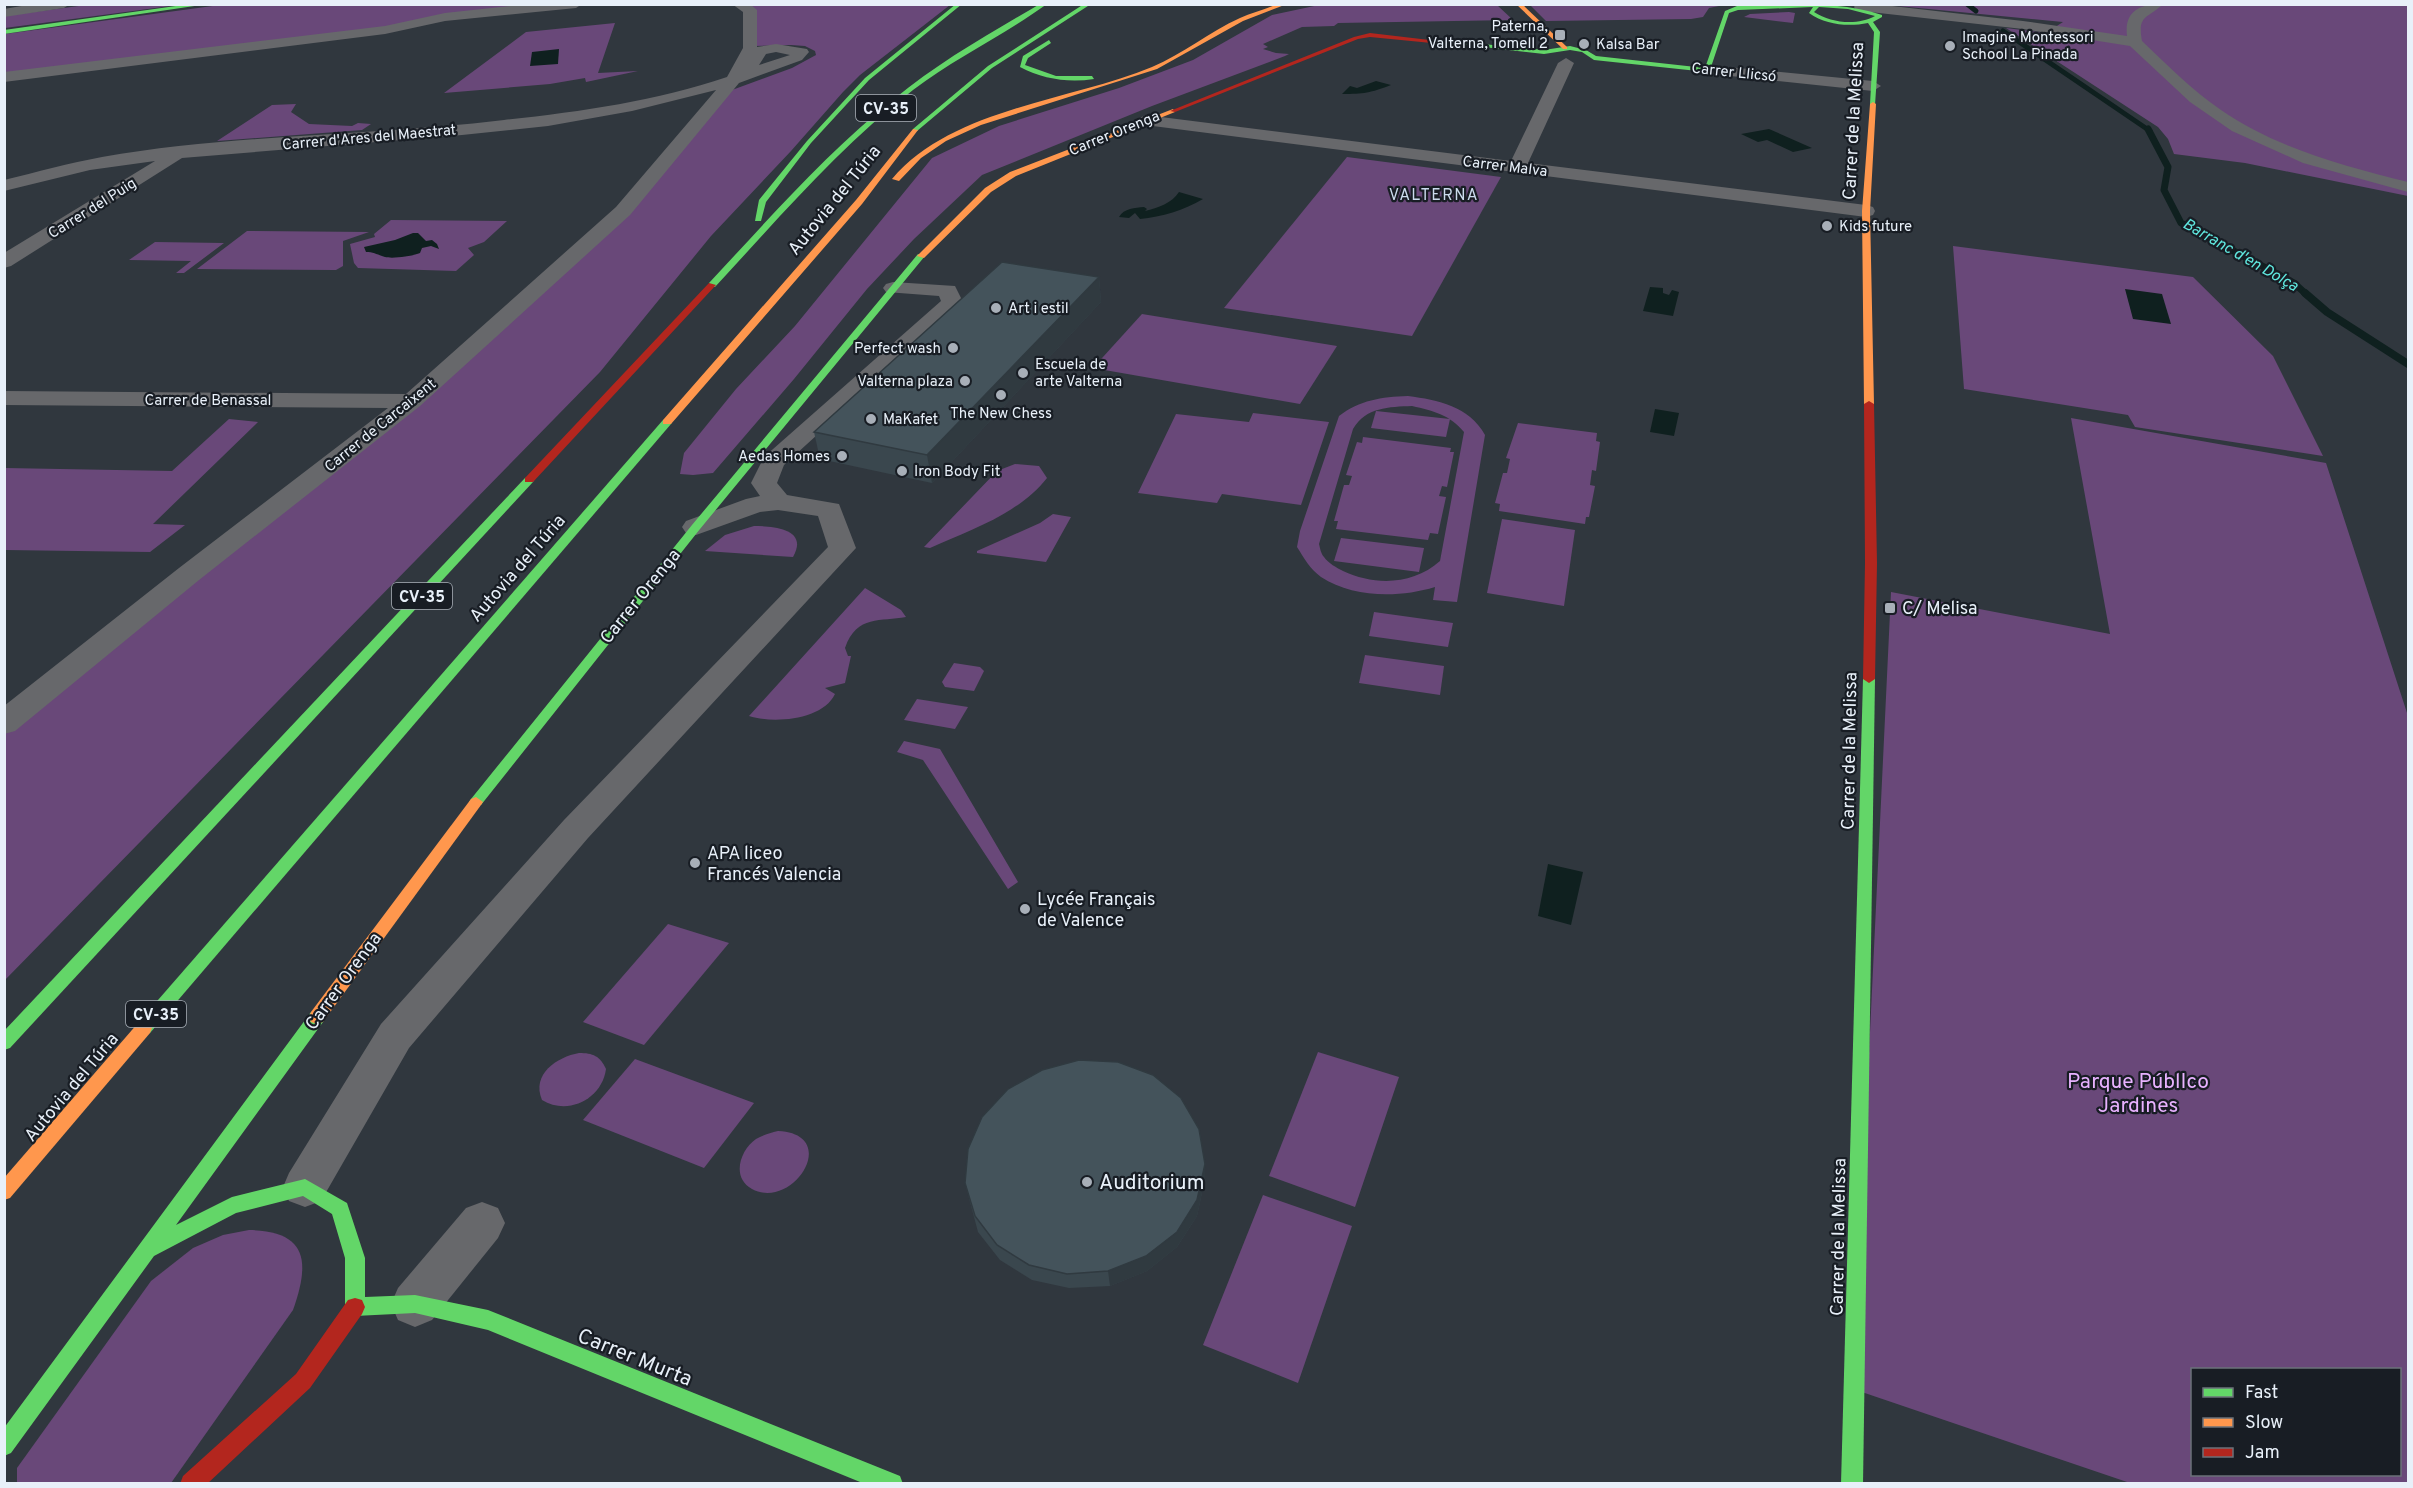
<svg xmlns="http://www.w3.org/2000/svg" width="2413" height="1488" font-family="Overpass,sans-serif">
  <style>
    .green { fill: #694879; fill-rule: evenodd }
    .water { fill: #0f201f }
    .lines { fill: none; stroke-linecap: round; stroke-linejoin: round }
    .stream-far2 { stroke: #0f201f; stroke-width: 5 }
    .stream-far1 { stroke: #0f201f; stroke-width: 7 }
    .stream { stroke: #0f201f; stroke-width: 8 }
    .street { fill: #67686b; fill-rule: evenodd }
    .fast { fill: #63d668; fill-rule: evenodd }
    .slow { fill: #ff974d; fill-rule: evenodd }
    .jam { fill: #b3261e; fill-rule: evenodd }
    .wall { fill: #3a474e }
    .shaded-wall { fill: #303a40 }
    .building { fill: #44535b; stroke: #303a40; stroke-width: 1.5 }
    .poi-dot { fill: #a8afb8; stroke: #181d24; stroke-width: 2 }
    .labels { text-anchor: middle; stroke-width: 4.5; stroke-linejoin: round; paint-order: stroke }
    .far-poi-label { font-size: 15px; fill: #e8f0f9; stroke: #181d24; text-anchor: start }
    .far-street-label { font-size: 15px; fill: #e8f0f9; stroke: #181d24 }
    .shield { fill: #181d24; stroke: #aab1b9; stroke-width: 1.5 }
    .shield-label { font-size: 16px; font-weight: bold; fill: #e8f0f9 }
    .far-neighbourhood-label { font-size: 16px; letter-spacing: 1.5px; fill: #cbdbed; stroke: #181d24 }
    .far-water-label { font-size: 16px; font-style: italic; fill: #60e9e0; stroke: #181d24 }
    .street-label { font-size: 18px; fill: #e8f0f9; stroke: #181d24 }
    .poi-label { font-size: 18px; fill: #e8f0f9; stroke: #181d24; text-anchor: start }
    .near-park-label { font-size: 21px; fill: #e8b2ff; stroke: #181d24 }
    .near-poi-label { font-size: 21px; fill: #e8f0f9; stroke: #181d24; text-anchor: start }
    .near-street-label { font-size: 21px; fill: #e8f0f9; stroke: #181d24 }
  </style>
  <rect width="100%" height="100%" fill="#30373e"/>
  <g class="green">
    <path d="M 1905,4 L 2408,5 L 2408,196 L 2245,163 L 2174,154 L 2168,139 L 2158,127 L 2006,28 L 2046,33 L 2063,22 L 1898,6 Z"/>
    <path d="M 86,5 L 178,5 L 5,28 L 4,16 Z"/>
    <path d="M 220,5 L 570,5 L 488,11 L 380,30 L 5,75 L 5,34 Z"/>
    <path d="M 743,5 L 950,5 L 860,75 L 843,92 L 791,151 L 711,236 L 600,372 L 5,980 L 5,717 L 553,276 L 732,90 L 792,68 L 816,55 L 815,51 L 805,46 L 791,45 L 754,46 L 757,25 L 756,15 Z"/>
    <path d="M 1319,5 L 1497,5 L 1513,20 L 1338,23 L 1334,26 L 1302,27 L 1263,44 L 1268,47 L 1263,49 L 1276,53 L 1289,54 L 1285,56 L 1152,106 L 982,175 L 914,239 L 867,289 L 794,379 L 713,473 L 693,475 L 680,474 L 684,453 L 736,389 L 795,326 L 932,158 L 999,126 L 1119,88 L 1193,60 L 1272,15 Z"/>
    <path d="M 1530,5 L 1724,5 L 1709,8 L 1703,17 L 1691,19 L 1546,21 Z"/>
    <path d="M 1789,12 L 1795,13 L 1793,23 L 1744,17 L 1750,14 Z"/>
    <path d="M 615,23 L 598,73 L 638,71 L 586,82 L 585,78 L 550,84 L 444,93 L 526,32 Z"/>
    <path d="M 296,104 L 291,112 L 309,124 L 352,126 L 358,123 L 371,124 L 362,130 L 217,141 L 272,105 Z"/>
    <path d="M 1347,157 L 1501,177 L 1412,336 L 1224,308 Z"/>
    <path d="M 391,220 L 507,221 L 484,242 L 468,248 L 474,255 L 456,271 L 358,268 L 354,263 L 350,244 L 375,237 L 374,234 Z"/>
    <path d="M 247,231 L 369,232 L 343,241 L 343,266 L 336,270 L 197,269 Z"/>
    <path d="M 155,242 L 224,243 L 184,273 L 176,273 L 191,261 L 129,260 Z"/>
    <path d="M 1953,246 L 2193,277 L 2273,356 L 2323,456 L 2135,427 L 2128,415 L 1964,389 Z"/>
    <path d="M 1142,314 L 1337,346 L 1300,404 L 1093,368 Z"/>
    <path d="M 1408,396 C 1438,400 1469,406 1485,435 L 1457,602 L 1433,600 L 1435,587 C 1399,598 1353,598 1321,577 C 1310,569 1304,558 1297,547 L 1300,531 L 1339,416 C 1360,400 1381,397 1408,396 ZM 1412,406 C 1434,411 1450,415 1464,432 L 1440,561 C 1413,585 1375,586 1343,571 C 1337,568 1328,563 1324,557 C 1321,554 1320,548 1319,544 L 1353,429 C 1366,407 1389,407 1412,406 Z"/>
    <path d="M 1376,411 L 1450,419 L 1446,437 L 1371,428 Z"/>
    <path d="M 1253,413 L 1329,422 L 1301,505 L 1222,494 L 1217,503 L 1138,493 L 1176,414 L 1249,422 Z"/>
    <path d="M 2071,418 L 2326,463 L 2408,716 L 2408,1483 L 2130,1483 L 1853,1389 L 1891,592 L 2110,634 ZM 2192,1370 L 2400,1370 L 2400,1474 L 2192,1474 Z"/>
    <path d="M 229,419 L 258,422 L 153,524 L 185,525 L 150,552 L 5,550 L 5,468 L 172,471 Z"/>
    <path d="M 1518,423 L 1597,433 L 1596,441 L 1600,442 L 1596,471 L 1592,470 L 1590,485 L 1595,486 L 1589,517 L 1586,517 L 1585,524 L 1499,511 L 1500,504 L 1495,503 L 1503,473 L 1507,473 L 1510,459 L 1506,458 Z"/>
    <path d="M 1363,437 L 1451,448 L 1450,452 L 1454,452 L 1447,487 L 1442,486 L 1439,496 L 1446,497 L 1438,534 L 1430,533 L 1428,540 L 1336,529 L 1338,521 L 1334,521 L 1344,485 L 1349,485 L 1352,476 L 1346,475 L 1357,442 L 1362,443 Z"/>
    <path d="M 1015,464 L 1039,466 L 1047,478 C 1019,514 970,530 930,548 L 924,547 L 997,471 Z"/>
    <path d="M 1053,514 L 1071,517 L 1046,562 L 977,553 L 977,551 L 1040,523 Z"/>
    <path d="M 1502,519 L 1575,530 L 1564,606 L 1487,593 Z"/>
    <path d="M 754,526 C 774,526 809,529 793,557 L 705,551 L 725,535 Z"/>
    <path d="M 1341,538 L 1424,548 L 1419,572 L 1334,561 Z"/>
    <path d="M 865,588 L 901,610 L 906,617 C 881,622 857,614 845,648 L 848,656 L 851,656 L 845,683 L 825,688 L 835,694 C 823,720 773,724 749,716 Z"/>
    <path d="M 1374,612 L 1453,623 L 1448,647 L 1369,636 Z"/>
    <path d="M 1365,655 L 1444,666 L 1440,695 L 1359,683 Z"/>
    <path d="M 954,663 L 980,667 L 984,671 L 974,691 L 945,687 L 942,682 Z"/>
    <path d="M 917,699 L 968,707 L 955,729 L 904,720 Z"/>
    <path d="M 904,741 L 940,749 L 1018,882 L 1008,889 L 923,760 L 897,752 Z"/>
    <path d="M 668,924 L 729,943 L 644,1045 L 583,1022 Z"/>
    <path d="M 1318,1052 L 1399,1077 L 1355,1207 L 1269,1176 Z"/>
    <path d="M 579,1053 C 593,1053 600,1056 606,1069 C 602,1099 568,1116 542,1100 C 531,1074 557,1057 579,1053 Z"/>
    <path d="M 635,1059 L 754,1103 L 704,1168 L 583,1120 Z"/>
    <path d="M 778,1131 C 842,1134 793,1211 752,1189 C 731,1178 740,1150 756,1139 C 763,1135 770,1133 778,1131 Z"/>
    <path d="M 1263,1195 L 1352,1226 L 1298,1383 L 1203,1345 Z"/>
    <path d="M 249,1230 C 308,1231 310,1262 293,1310 L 171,1483 L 17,1483 L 17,1468 L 151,1281 L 193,1248 L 223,1235 Z"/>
  </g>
  <g class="water">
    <path d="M 559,49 L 558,64 L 530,66 L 532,52 Z"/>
    <path d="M 1376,81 L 1391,85 C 1370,93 1364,94 1342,94 L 1350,86 L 1357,88 Z"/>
    <path d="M 1769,129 L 1812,148 L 1793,152 L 1767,140 L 1758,142 L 1741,134 Z"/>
    <path d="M 1179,192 L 1203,199 C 1184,210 1162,217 1140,219 L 1135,213 L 1129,218 L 1119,217 C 1124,208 1135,208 1144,207 L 1147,209 L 1145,211 C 1158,208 1172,203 1179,192 Z"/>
    <path d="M 413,233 L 418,233 L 426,241 L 432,240 L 437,244 L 439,249 L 431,246 L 422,248 L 420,253 C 413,256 393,259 385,257 C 378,255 374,252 366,252 L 364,247 L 395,240 Z"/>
    <path d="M 1650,287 L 1663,288 L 1663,293 L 1669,295 L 1672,290 L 1679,292 L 1673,316 L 1643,311 Z"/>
    <path d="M 2125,289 L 2162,294 L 2171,324 L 2133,319 Z"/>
    <path d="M 1655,409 L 1679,413 L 1674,436 L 1650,432 Z"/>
    <path d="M 1548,864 L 1583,872 L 1571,925 L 1538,916 Z"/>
  </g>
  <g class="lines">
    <g class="stream-far2">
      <path d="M 1967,4 L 1976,11"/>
      <path d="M 2003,31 L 2150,131"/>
    </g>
    <path class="stream-far1" d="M 2148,129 L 2168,167 L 2164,190 L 2181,223 L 2294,283 L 2307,295"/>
    <path class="stream" d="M 2305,293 L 2327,312 L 2408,364"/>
    <g class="street">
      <path d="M 33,4 L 70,4 L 64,8 L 4,17 L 4,9 Z"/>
      <path d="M 530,4 L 582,4 L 576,8 L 445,21 L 385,34 L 4,82 L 4,72 L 385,26 L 445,13 Z"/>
      <path d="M 732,4 L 750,4 L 757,10 L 757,47 L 776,44 L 807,49 L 809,52 L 802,60 L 739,83 L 630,215 L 420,406 L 199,580 L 15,731 L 4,734 L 4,706 L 179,568 L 388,408 L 4,405 L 4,391 L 406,394 L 616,207 L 716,90 L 632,111 L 548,126 L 462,135 L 182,158 L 11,266 L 4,268 L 4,253 L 155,161 L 90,170 L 4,191 L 4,180 C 37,172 69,163 102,157 C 234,134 371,136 504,120 C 579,112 656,101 727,77 L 743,48 L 743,12 ZM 776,52 L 790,55 L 759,65 L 766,54 Z"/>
      <path d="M 1856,4 L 1875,4 L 2023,21 L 2127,36 C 2124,10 2141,4 2163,4 C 2148,19 2137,14 2142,41 C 2167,65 2192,90 2221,110 C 2276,148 2344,166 2408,182 L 2408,192 L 2303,163 L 2232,131 L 2190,102 L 2130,46 L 2023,29 L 1861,11 L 1856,10 L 1854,7 Z"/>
      <path d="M 1566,58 L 1574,63 L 1528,163 L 1866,205 L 1873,207 L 1875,211 L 1873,215 L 1866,217 L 1145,125 L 1137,120 L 1145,115 L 1511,161 L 1558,63 Z"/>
      <path d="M 1707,65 L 1873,81 L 1881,86 L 1873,91 L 1702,73 L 1699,70 L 1702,67 Z"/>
      <path d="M 893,282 L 955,286 L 963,302 L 784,465 L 777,483 L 787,495 L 839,504 L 856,548 L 588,838 L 409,1048 L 321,1201 L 305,1207 L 289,1201 L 283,1187 L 289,1173 L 381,1024 L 564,820 L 828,547 L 818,516 L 778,510 L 760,512 L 696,535 L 686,533 L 682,527 L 686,521 L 746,499 L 760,496 L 751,483 L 764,457 L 941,301 L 939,296 L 886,292 L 883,288 L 886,284 Z"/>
      <path d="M 482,1202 L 498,1208 L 505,1223 L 498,1238 L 432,1320 L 415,1327 L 398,1320 L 391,1304 L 398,1288 L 466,1208 Z"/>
    </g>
    <g class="fast">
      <path d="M 190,4 L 208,4 L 4,34 L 4,30 Z"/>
      <path d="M 956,4 L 962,4 L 869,80 L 811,143 L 766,202 L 761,221 L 755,221 L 759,200 L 807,141 L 865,78 Z"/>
      <path d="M 1040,4 L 1047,4 C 1004,35 955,58 913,90 C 839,147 778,219 715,287 L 709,287 L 709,283 C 768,220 826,153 894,99 C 939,62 990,33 1040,4 Z"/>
      <path d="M 1084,4 L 1091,4 L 992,68 L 917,131 L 913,131 L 913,129 L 988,66 Z"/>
      <path d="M 1772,4 C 1809,4 1846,3 1882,15 L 1882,17 L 1873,22 L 1880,32 L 1875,105 L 1870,104 L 1874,32 L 1868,23 C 1848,27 1826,25 1809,13 L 1813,7 L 1738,10 L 1729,13 L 1710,70 L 1707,72 L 1594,60 L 1582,52 L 1570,50 L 1544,54 L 1449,43 L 1452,41 L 1544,50 L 1570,46 L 1586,50 L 1596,56 L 1705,68 L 1725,11 L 1737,6 ZM 1819,7 L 1848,9 L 1875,16 C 1857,26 1831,23 1814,12 Z"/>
      <path d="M 1049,40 L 1051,43 L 1028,58 L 1025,65 L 1056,76 L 1092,76 L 1094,79 C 1068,83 1043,79 1020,67 L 1023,56 Z"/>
      <path d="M 918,254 L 925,256 L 700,529 L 481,805 L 471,805 L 469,802 L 471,799 L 692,525 Z"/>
      <path d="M 667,419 L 672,422 L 671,424 L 150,1033 L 144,1035 L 138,1033 L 136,1028 L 138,1023 L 663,420 Z"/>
      <path d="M 529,477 L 534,480 L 533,482 L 10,1048 L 4,1050 L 4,1031 L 525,478 Z"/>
      <path d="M 1869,675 L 1875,679 L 1863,1484 L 1841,1484 L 1863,679 Z"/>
      <path d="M 317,1010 L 323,1012 L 325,1017 L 323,1022 L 176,1225 L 232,1197 L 305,1179 L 347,1203 L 365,1258 L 365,1297 L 415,1295 L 488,1310 L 900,1476 L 903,1484 L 865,1484 L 488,1330 L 415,1313 L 355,1316 L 348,1314 L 345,1307 L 345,1258 L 332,1214 L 303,1196 L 236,1213 L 154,1256 L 11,1453 L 4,1456 L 4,1428 L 311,1012 Z"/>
    </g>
    <g class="slow">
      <path d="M 1278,4 L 1287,4 L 1243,21 L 1157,69 L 981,125 L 946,141 L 921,158 L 899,181 L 892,179 C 952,108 1070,101 1152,67 C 1183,54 1209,32 1240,18 C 1252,13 1266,9 1278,4 Z"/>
      <path d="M 1522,4 L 1567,47 L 1567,49 L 1563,49 L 1516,4 Z"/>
      <path d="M 1873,102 L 1876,104 L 1870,211 L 1874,404 L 1869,407 L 1864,404 L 1862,211 L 1870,104 Z"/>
      <path d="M 1173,109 L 1175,112 L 1016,176 L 991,192 L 924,258 L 917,256 L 985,188 L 1010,172 Z"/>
      <path d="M 913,129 L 918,130 L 862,204 L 671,424 L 663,424 L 663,420 L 856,200 Z"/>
      <path d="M 476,797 L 483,802 L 481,805 L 323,1022 L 317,1024 L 311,1022 L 309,1017 L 311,1012 L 471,799 Z"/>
      <path d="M 144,1021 L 150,1023 L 152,1028 L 150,1033 L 10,1198 L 4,1200 L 4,1178 L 138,1023 Z"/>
    </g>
    <g class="jam">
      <path d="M 1370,33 L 1455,43 L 1452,45 L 1370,37 L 1358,39 L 1175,112 L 1170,111 L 1354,37 Z"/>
      <path d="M 709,283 L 716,285 L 533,482 L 525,482 L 525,478 Z"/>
      <path d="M 1869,401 L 1874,404 L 1877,563 L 1875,679 L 1869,683 L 1863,679 L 1865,563 L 1864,404 Z"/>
      <path d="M 355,1298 L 362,1300 L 365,1307 L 362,1314 L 310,1388 L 207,1484 L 180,1484 L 183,1476 L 296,1374 L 348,1300 Z"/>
    </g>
  </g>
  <g class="wall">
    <path d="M 1099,277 L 1101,302 L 932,483 L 820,459 L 814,432 Z"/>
    <path d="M 1205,1179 L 1197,1216 L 1177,1247 L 1147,1271 L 1110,1286 L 1069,1288 L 1032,1280 L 1000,1260 L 978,1232 L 965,1183 Z"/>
  </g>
  <g class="shaded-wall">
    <path d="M 1099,277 L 1101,302 L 932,483 L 927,455 Z"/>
    <path d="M 1205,1164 L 1205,1179 L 1197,1216 L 1177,1247 L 1147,1271 L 1110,1286 L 1108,1271 Z"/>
  </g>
  <g class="building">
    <path d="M 1002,262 L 1099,277 L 927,455 L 814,432 Z"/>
    <path d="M 1079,1060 L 1118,1062 L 1153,1075 L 1181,1098 L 1199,1129 L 1205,1164 L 1197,1200 L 1177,1232 L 1146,1256 L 1108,1271 L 1067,1274 L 1029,1265 L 997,1245 L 975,1216 L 965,1183 L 968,1149 L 982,1117 L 1008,1089 L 1042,1070 Z"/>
  </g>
  <g class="poi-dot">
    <rect x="1554" y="29" width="12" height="12" rx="3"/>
    <circle cx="1584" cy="44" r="6"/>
    <circle cx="1950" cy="46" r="6"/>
    <circle cx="1827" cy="226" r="6"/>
    <circle cx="996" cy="308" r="6"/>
    <circle cx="953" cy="348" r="6"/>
    <circle cx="1023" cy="373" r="6"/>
    <circle cx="965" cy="381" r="6"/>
    <circle cx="1001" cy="395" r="6"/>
    <circle cx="871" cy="419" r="6"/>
    <circle cx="842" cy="456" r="6"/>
    <circle cx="902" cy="471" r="6"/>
    <rect x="1884" y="602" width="12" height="12" rx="3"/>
    <circle cx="695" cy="863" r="6"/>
    <circle cx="1025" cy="909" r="6"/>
    <circle cx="1087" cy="1182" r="6"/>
  </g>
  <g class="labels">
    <g class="far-poi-label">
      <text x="1548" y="31" text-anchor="end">Paterna,<tspan x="1548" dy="17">Valterna, Tomell 2</tspan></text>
      <text x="1962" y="42">Imagine Montessori<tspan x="1962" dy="17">School La Pinada</tspan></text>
      <text x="1596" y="49">Kalsa Bar</text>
      <text x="1839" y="231">Kids future</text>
      <text x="1008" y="313">Art i estil</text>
      <text x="941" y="353" text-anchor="end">Perfect wash</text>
      <text x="1035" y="369">Escuela de<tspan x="1035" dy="17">arte Valterna</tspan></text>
      <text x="953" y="386" text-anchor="end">Valterna plaza</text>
      <text x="1001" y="418" text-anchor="middle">The New Chess</text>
      <text x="883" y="424">MaKafet</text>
      <text x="830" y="461" text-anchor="end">Aedas Homes</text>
      <text x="914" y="476">Iron Body Fit</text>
    </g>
    <g class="far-street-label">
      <text transform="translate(1734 72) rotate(6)" y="5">Carrer Llicsó</text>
      <text transform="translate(1114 133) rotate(-22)" y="5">Carrer Orenga</text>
      <text transform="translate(369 137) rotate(-5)" y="5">Carrer d'Ares del Maestrat</text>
      <text transform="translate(1505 166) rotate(7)" y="5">Carrer Malva</text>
      <text transform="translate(92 208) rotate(-32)" y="5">Carrer del Puig</text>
      <text x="208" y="405">Carrer de Benassal</text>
      <text transform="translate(380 425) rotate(-39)" y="5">Carrer de Carcaixent</text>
    </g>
    <g class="shield">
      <rect x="856" y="95" width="60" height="26" rx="4.5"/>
      <rect x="392" y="583" width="60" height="26" rx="4.5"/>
      <rect x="126" y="1001" width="60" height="26" rx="4.5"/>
    </g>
    <g class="shield-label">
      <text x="886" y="114">CV-35</text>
      <text x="422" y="602">CV-35</text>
      <text x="156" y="1020">CV-35</text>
    </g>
    <g class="far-neighbourhood-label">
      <text x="1434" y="200">VALTERNA</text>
    </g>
    <g class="far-water-label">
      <text transform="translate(2241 254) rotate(30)" y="6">Barranc d'en Dolça</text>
    </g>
    <g class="street-label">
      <text transform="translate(1853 121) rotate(-87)" y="6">Carrer de la Melissa</text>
      <text transform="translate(834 200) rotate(-51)" y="6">Autovia del Túria</text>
      <text transform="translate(517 568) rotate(-49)" y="6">Autovia del Túria</text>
      <text transform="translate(640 596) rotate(-51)" y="6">Carrer Orenga</text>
      <text transform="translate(1849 751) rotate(-89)" y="6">Carrer de la Melissa</text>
      <text transform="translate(343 981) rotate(-54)" y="6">Carrer Orenga</text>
      <text transform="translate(71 1087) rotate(-50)" y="6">Autovia del Túria</text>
      <text transform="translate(1838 1237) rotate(-89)" y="6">Carrer de la Melissa</text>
    </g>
    <g class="poi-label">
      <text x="1902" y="614">C/ Melisa</text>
      <text x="707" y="859">APA liceo<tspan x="707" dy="21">Francés Valencia</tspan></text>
      <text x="1037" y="905">Lycée Français<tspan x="1037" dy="21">de Valence</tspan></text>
    </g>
    <g class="near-park-label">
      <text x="2138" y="1088">Parque PúblIco<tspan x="2138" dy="24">Jardines</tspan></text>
    </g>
    <g class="near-poi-label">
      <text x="1099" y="1189">Auditorium</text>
    </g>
    <g class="near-street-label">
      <text transform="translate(635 1357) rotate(22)" y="7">Carrer Murta</text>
    </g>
  </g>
  <rect width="2413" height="1488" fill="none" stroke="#e8f0f9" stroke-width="12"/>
  <rect x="2191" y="1368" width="210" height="108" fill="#181d24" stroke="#6b7179" stroke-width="1.5"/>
  <rect x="2203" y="1388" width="30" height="9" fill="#63d668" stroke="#6b7179" stroke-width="1.5"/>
  <text x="2245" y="1398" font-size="18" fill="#e8f0f9">Fast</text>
  <rect x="2203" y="1418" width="30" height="9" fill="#ff974d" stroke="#6b7179" stroke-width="1.5"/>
  <text x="2245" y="1428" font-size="18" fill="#e8f0f9">Slow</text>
  <rect x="2203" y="1448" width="30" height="9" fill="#b3261e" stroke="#6b7179" stroke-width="1.5"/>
  <text x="2245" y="1458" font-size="18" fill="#e8f0f9">Jam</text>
</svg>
